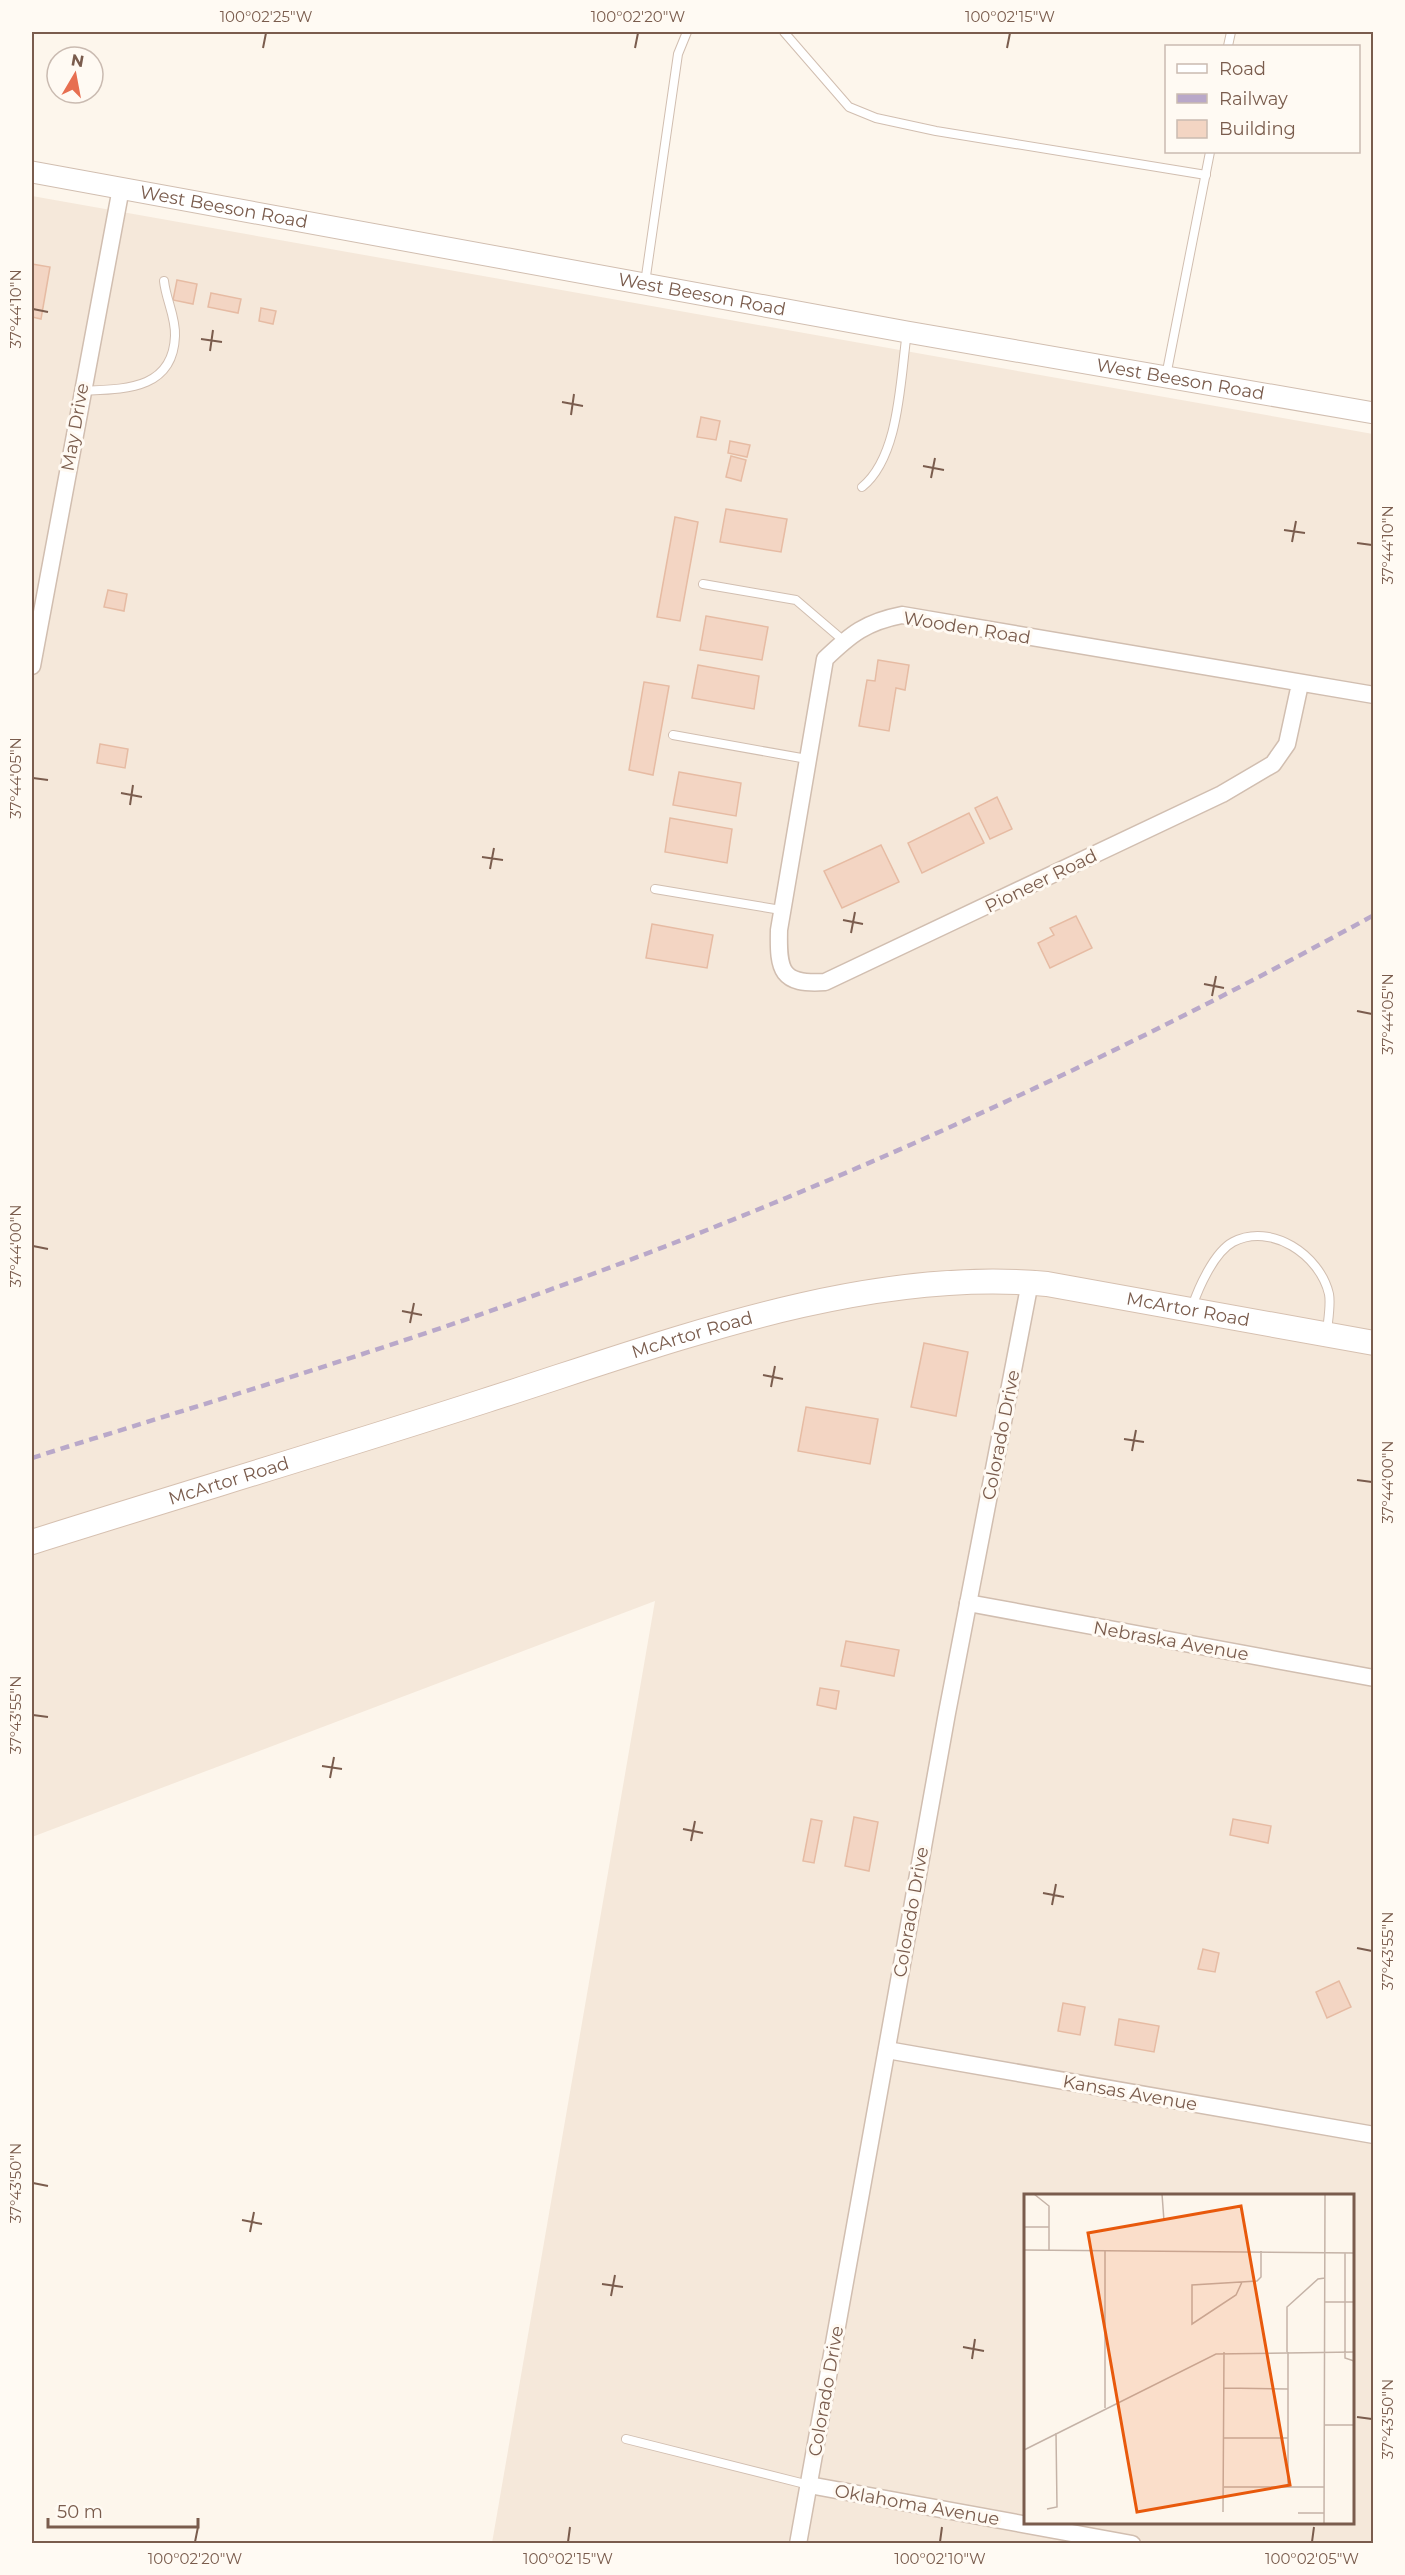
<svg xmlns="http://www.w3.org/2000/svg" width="1405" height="2575" font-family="Montserrat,sans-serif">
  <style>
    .residential { fill: #f5e8da; fill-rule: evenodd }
    .building { fill: #f3d5c3; stroke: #e6bba3; stroke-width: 1.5 }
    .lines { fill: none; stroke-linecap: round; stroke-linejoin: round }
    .service-casing { stroke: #d1beb0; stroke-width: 10 }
    .minor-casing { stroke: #d1beb0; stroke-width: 19 }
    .tertiary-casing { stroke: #d1beb0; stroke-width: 23 }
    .secondary-casing { stroke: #d6c0b0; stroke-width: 26 }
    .service { stroke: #fff; stroke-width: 8 }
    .minor { stroke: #fff; stroke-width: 16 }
    .tertiary { stroke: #fff; stroke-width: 21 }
    .secondary { stroke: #fff; stroke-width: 24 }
    .rail { stroke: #b9a8c9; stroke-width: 4.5; stroke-dasharray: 9 6; stroke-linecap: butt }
    .ticks { fill: none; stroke: #7a5c4d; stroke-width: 2 }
    .labels { text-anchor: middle; stroke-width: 6; stroke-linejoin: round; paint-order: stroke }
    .street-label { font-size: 18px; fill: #7a5c4d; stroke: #fffaf3 }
    .inset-road { fill: none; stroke: #c5b3a7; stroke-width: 1.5 }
    .view { fill: #e8590c; fill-opacity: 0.15; stroke: #e8590c; stroke-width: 3 }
    .inset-edge { fill: none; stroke: #7a5c4d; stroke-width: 3 }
    .neatline { fill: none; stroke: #7a5c4d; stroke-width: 2 }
    .ticks-label { font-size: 15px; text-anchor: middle; fill: #7a5c4d }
  </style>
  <rect width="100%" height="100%" fill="#fdf6ec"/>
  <path class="residential" d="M 32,196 L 1373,434 L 1373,2543 L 492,2543 L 655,1601 L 32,1837 ZM 1026,2196 L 1352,2196 L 1352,2522 L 1026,2522 Z"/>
  <g class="building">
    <path d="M 32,264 L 50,267 L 41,319 L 32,317 Z"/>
    <path d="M 177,280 L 197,284 L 193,304 L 173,300 Z"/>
    <path d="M 211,293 L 241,299 L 238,313 L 208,307 Z"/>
    <path d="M 261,308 L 276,311 L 273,324 L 259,321 Z"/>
    <path d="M 701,417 L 720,421 L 716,440 L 697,437 Z"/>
    <path d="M 730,441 L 750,445 L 747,457 L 728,453 Z"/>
    <path d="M 731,456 L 746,460 L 741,481 L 726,477 Z"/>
    <path d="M 726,509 L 787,519 L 781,552 L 720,542 Z"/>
    <path d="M 675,517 L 698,522 L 680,621 L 657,617 Z"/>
    <path d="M 108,590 L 127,594 L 124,611 L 104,607 Z"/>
    <path d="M 706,616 L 768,627 L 762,660 L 700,650 Z"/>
    <path d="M 878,660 L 909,665 L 905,690 L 896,688 L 889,731 L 859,726 L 867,680 L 875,681 Z"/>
    <path d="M 698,665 L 759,676 L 754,709 L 692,698 Z"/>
    <path d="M 644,682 L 669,686 L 653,775 L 629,770 Z"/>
    <path d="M 100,744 L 128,749 L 125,768 L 97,763 Z"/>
    <path d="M 679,772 L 741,783 L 736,816 L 673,805 Z"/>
    <path d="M 997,797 L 1012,829 L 990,839 L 975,808 Z"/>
    <path d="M 969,813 L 984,843 L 922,873 L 908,843 Z"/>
    <path d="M 670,818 L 732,829 L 727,863 L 665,852 Z"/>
    <path d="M 881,845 L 899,882 L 842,908 L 824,871 Z"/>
    <path d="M 1076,916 L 1092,948 L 1050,968 L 1038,943 L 1054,935 L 1050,928 Z"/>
    <path d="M 652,924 L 713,935 L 707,968 L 646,958 Z"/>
    <path d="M 924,1343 L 968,1352 L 956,1416 L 911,1407 Z"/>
    <path d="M 806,1407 L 878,1419 L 870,1464 L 798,1451 Z"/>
    <path d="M 846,1641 L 899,1650 L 894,1676 L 841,1666 Z"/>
    <path d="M 820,1688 L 839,1691 L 836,1709 L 817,1705 Z"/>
    <path d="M 854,1817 L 878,1822 L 869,1871 L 845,1866 Z"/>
    <path d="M 811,1819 L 822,1821 L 814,1863 L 803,1861 Z"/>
    <path d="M 1233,1819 L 1271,1826 L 1268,1843 L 1230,1835 Z"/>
    <path d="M 1203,1949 L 1219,1953 L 1215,1972 L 1198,1969 Z"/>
    <path d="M 1339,1981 L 1351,2007 L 1327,2018 L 1316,1992 Z"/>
    <path d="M 1063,2003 L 1085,2007 L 1080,2035 L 1058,2031 Z"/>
    <path d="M 1119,2019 L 1159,2026 L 1154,2052 L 1115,2045 Z"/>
  </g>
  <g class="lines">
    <defs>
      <g id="service">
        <path d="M 784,32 L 849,107 L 876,118 L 936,131 L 1206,175"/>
        <path d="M 1228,46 L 1231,32"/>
        <path d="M 645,283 L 678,54 L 687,32"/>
        <path d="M 1166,376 L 1210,152"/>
        <path d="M 82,391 C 122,389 173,391 175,336 C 176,317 166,300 164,281"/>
        <path d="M 862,487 C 900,456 900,379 907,332"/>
        <path d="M 703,584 L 796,600 L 844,641"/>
        <path d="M 673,735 L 807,759"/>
        <path d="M 655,889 L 781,910"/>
        <path d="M 1192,1307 C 1198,1289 1214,1252 1233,1242 C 1271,1222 1320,1255 1329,1294 C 1331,1305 1328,1320 1327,1331"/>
        <path d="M 626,2439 L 809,2485"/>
      </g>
      <g id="minor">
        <path d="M 32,666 L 121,188"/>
        <path d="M 1300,684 L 1287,744 L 1273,764 L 1222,794 L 825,982 C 781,985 778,971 779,930 L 825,659 C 851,634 866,622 902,615 L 1374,695"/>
        <path d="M 968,1603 L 1374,1678"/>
        <path d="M 887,2050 L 1374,2135"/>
        <path d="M 809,2485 L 1132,2544"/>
        <path d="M 798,2544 L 947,1713 L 1030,1282"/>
      </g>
      <g id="tertiary">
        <path id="s1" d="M 32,172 L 907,332 L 1374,413"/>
      </g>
      <g id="secondary">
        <path id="s2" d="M 32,1542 C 181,1495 332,1450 481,1402 C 658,1346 860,1266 1047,1284 L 1374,1343"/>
      </g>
    </defs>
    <use href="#service" class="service-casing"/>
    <use href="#minor" class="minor-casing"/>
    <use href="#tertiary" class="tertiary-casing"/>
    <use href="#secondary" class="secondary-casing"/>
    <use href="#service" class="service"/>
    <use href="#minor" class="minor"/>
    <use href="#tertiary" class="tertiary"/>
    <use href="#secondary" class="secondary"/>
    <path class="rail" d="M 32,1458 C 180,1411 329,1367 476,1316 C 786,1208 1086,1074 1374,915"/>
  </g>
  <path class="ticks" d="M 263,48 L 266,33M 635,48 L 638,33M 1007,48 L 1010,33M 33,309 L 48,312M 201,339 L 222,342M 210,351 L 213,330M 562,402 L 583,406M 571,415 L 574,394M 923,466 L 944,470M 931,478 L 935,458M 1284,530 L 1305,533M 1292,542 L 1296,521M 1357,543 L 1372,545M 33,778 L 48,780M 121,793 L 142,797M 130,805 L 133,785M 482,857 L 503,860M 490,869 L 494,848M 843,920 L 863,924M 851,933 L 855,912M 1204,984 L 1224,988M 1212,996 L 1216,976M 1357,1011 L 1372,1014M 33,1246 L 48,1249M 402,1311 L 422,1315M 410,1323 L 414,1303M 763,1375 L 783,1379M 771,1387 L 775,1366M 1124,1439 L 1144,1442M 1132,1451 L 1136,1430M 1357,1480 L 1372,1482M 33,1715 L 48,1717M 322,1766 L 342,1769M 330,1778 L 334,1757M 683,1829 L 703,1833M 691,1841 L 695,1821M 1043,1893 L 1064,1897M 1052,1905 L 1056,1884M 1357,1948 L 1372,1951M 33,2183 L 48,2186M 242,2220 L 262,2224M 250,2232 L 254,2212M 602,2284 L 623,2287M 611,2296 L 615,2275M 963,2347 L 984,2351M 972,2359 L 975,2339M 1357,2417 L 1372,2419M 195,2542 L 198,2527M 568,2542 L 570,2527M 940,2542 L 942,2527M 1312,2542 L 1314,2527"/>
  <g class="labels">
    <g class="street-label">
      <text dy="6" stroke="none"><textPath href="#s1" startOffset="195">West Beeson Road</textPath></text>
      <text dy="6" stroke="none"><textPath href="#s1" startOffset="681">West Beeson Road</textPath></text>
      <text dy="6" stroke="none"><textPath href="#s1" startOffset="1167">West Beeson Road</textPath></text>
      <text transform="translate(75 427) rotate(-80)" y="6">May Drive</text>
      <text transform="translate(967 628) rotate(9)" y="6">Wooden Road</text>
      <text transform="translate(1041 881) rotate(-26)" y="6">Pioneer Road</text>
      <text dy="6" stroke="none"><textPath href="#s2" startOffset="1196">McArtor Road</textPath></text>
      <text dy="6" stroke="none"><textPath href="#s2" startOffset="692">McArtor Road</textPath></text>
      <text transform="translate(1001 1435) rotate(-79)" y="6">Colorado Drive</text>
      <text dy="6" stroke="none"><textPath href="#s2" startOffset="206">McArtor Road</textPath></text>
      <text transform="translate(1171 1641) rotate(10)" y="6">Nebraska Avenue</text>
      <text transform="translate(911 1912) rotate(-80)" y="6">Colorado Drive</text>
      <text transform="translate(1130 2093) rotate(10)" y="6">Kansas Avenue</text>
      <text transform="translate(826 2391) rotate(-80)" y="6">Colorado Drive</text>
      <text transform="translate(917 2505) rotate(10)" y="6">Oklahoma Avenue</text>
    </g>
  </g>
  <g transform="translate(1024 2194)">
    <rect width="330" height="330" fill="#fdf6ec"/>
    <path class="inset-road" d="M 10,0 L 25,12 L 25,57M 138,0 L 140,27M 0,33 L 25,33M 0,56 L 330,59M 81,57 L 81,214M 321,59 L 321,164 L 330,167M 218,88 L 212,101 L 168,130 L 168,91 L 233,87 L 237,83 L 237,57M 300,108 L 330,108M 263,158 L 263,113 L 294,85 L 301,84M 200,194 L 264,195M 301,231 L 330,231M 200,244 L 264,244M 0,256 L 192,160 L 330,158M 200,293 L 300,293M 264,293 L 264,158M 23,315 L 33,313 L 32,239M 199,318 L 200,158M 274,319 L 300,319M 300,330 L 301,0"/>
    <path class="view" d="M 217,12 L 266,291 L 113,318 L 64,39 Z"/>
    <rect width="330" height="330" class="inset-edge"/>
  </g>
  <rect width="1405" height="2575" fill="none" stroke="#fffaf3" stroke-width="66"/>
  <rect x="1165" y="45" width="195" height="108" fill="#fffaf3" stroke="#cabbb1" stroke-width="1.5"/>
  <rect x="1177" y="64" width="30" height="9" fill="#ffffff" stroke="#cabbb1" stroke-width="1.5"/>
  <text x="1219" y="75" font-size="18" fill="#7a5c4d">Road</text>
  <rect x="1177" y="94" width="30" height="9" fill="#b9a8c9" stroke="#cabbb1" stroke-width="1.5"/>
  <text x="1219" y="105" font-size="18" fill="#7a5c4d">Railway</text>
  <rect x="1177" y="120" width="30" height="18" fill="#f3d5c3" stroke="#cabbb1" stroke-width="1.5"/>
  <text x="1219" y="135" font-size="18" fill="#7a5c4d">Building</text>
  <g transform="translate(75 75) rotate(10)"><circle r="28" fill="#fffaf3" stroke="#cabbb1" stroke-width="1.5"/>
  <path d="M0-4.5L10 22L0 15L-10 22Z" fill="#e76f51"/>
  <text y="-9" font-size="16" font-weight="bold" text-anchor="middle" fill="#7a5c4d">N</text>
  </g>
  <path d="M48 2518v9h150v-9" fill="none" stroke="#7a5c4d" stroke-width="3"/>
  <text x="57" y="2518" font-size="18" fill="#7a5c4d" stroke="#fffaf3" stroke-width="4.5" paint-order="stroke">50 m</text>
  <rect x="33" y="33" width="1339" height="2509" class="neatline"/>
  <g class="ticks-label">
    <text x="266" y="22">100°02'25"W</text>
    <text x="638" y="22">100°02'20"W</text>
    <text x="1010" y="22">100°02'15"W</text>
    <text transform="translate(16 309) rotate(-90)" y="5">37°44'10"N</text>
    <text transform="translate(1388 545) rotate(-90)" y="5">37°44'10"N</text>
    <text transform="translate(16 778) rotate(-90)" y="5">37°44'05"N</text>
    <text transform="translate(1388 1014) rotate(-90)" y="5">37°44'05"N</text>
    <text transform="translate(16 1246) rotate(-90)" y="5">37°44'00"N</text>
    <text transform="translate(1388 1482) rotate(-90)" y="5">37°44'00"N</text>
    <text transform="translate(16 1715) rotate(-90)" y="5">37°43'55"N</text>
    <text transform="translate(1388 1951) rotate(-90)" y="5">37°43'55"N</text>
    <text transform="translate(16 2183) rotate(-90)" y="5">37°43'50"N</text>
    <text transform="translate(1388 2419) rotate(-90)" y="5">37°43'50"N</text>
    <text x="195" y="2564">100°02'20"W</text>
    <text x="568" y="2564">100°02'15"W</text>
    <text x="940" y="2564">100°02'10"W</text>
    <text x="1312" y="2564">100°02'05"W</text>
  </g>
</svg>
